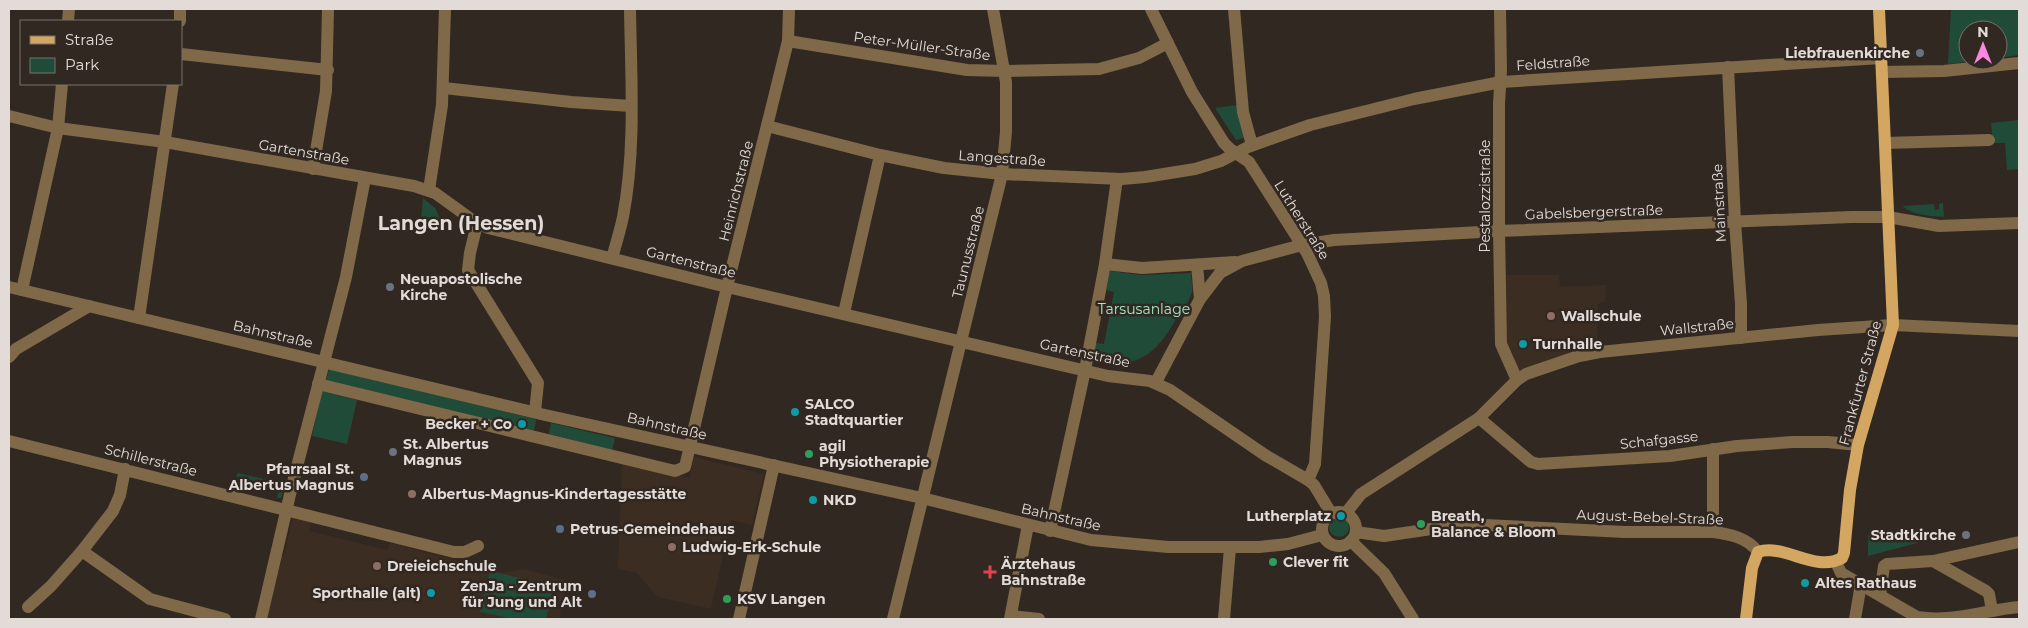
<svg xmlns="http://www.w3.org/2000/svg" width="2028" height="628" font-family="Montserrat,sans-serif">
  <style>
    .built { fill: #3c2d22 }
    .green { fill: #214b39 }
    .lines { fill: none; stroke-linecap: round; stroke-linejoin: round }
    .minor { stroke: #7f6949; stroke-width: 12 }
    .major { stroke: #d3a662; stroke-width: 12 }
    .worship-dot { fill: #6b7280; stroke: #322822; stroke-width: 2 }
    .education-dot { fill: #8d6e63; stroke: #322822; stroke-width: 2 }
    .culture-dot { fill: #0f9aa8; stroke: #322822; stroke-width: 2 }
    .leisure-dot { fill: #2e9e5b; stroke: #322822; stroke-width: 2 }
    .service-dot { fill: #5c6f8a; stroke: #322822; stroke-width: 2 }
    .health-dot { fill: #e0444e; stroke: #322822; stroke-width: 2 }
    .labels { text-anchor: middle; stroke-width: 5; stroke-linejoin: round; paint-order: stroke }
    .street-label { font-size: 14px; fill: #e2dbd7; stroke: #322822 }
    .poi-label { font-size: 14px; font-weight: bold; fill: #e2dbd7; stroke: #322822; text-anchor: start }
    .park-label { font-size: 14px; fill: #9feac7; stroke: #322822 }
    .district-label { font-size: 19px; font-weight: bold; fill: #e2dbd7; stroke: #322822 }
  </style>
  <rect width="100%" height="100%" fill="#322822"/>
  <g class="built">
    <path d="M 1503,275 L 1559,275 L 1560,287 L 1606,285 L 1605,302 L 1598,304 L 1597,347 L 1518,370 L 1504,344 Z"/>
    <path d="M 694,457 L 764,474 L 752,525 L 731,520 L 711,609 L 658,597 L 637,573 L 618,569 L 622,462 L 690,478 Z"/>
    <path d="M 293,516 L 311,521 L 309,531 L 387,550 L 390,543 L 503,573 L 523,569 L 568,581 L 559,619 L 265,619 L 280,557 L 284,555 Z"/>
  </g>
  <g class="green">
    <path d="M 1951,9 L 2019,9 L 2019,55 L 1998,58 L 1998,30 L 1968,30 L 1968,60 L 1981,60 L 1948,64 Z"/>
    <path d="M 1237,105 L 1247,137 L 1236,140 L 1215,108 Z"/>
    <path d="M 2019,120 L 2019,169 L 2007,170 L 2005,143 L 1993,143 L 1991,123 Z"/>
    <path d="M 423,198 L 436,209 L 441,223 L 421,220 Z"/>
    <path d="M 1943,203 L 1944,217 C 1930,216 1913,215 1902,206 L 1934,204 L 1935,210 L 1939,209 L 1939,204 Z"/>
    <path d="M 1110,271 L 1141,275 L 1191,273 C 1191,278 1193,286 1192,292 C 1190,301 1181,311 1176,319 C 1155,356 1136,370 1092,361 L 1095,343 L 1104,344 L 1114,292 L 1106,290 Z"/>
    <path d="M 331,369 L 535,419 L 536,421 L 534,430 L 531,431 L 328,381 L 326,380 L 329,370 Z"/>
    <path d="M 322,391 L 357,400 L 347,444 L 312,436 Z"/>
    <path d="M 551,423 L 615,438 L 612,450 L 549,434 Z"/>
    <path d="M 238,473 L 285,484 L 281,498 L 277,498 L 279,488 L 236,477 Z"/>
    <circle cx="1339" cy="527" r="10"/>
    <path d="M 1915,533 L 1917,543 L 1868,556 L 1868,535 Z"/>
    <path d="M 490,571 L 554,586 L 546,619 L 513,619 L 480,612 Z"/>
  </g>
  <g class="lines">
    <g class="minor">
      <path d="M 1151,9 L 1192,92 L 1224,143 L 1230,149 L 1249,162 L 1307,253 L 1321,283 L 1324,296 L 1325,317 L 1315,464 L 1308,480"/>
      <path d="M 1234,9 L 1243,112 L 1252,145"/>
      <path d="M 1500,9 L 1501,71 L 1499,104 L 1499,231 L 1501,344 L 1517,380"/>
      <path d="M 68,21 L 69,9"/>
      <path d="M 180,21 L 180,9"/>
      <path d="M 788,41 L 967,70 L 1005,71 L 1099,69 L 1139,58 L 1168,43"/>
      <path d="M 181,54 L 328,70"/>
      <path d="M 1728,67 L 1735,222 L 1741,304 L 1741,338"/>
      <path d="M 1882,72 L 1944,71 L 2019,63"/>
      <path d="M 444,88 L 571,102 L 631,106"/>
      <path d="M 9,116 L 58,128 L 165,142 L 414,186 L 435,193 L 471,219 L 488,228 L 727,287 L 1108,376 L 1150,381 L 1170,390 L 1265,455 L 1308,480 L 1314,485 L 1331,513"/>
      <path d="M 767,126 L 880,155 L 944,168 L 1002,174 L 1122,179 L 1145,177 L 1195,169 L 1221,161 L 1248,147 L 1310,125 L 1414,99 L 1501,82 L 1881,58"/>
      <path d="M 1885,143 L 1989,140"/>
      <path d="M 313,169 L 326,91 L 328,9"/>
      <path d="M 429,190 L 442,105 L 445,9"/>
      <path d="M 477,224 L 470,253 L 468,270 L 538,383 L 535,412"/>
      <path d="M 612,258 C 616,244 620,231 623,217 C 636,149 631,77 630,9"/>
      <path d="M 1105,264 L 1142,268 L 1235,262"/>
      <path d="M 1197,265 L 1200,299"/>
      <path d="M 9,287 L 545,415 L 922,498 L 1091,540 L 1168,547 L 1259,547 L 1288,544 L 1322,535"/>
      <path d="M 22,290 L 58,128 L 62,84"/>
      <path d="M 844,313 L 880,155"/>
      <path d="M 139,318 L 173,84"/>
      <path d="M 9,357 L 16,349 L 89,306"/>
      <path d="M 1156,382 L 1200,299 L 1220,273 L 1242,261 L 1302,245 L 1334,240 L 1499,231 L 1851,217 L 1888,217 L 1939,226 L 2019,223"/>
      <path d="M 318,384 L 675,471 L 685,467 L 727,287 L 788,41 L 789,9"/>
      <path d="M 1479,418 L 1531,462 L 1538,464 L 1670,456 L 1737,446 L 1793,442 L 1828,442 L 1858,445"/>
      <path d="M 9,441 L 454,552 L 465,552 L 478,546"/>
      <circle cx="1339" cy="529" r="17"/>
      <path d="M 1346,513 L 1361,494 L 1479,418 L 1517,380 L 1526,374 L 1579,356 L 1600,352 L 1818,330 L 1893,325 L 2019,331"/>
      <path d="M 1050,531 L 1085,370 L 1105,264 L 1117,179"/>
      <path d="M 1356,532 L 1384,536 L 1465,524 L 1625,532 L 1713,532 C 1730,534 1748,538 1758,552"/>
      <path d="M 1713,532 L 1713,449"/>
      <path d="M 1351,541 L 1384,573 L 1413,619"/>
      <path d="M 82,551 L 150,599 L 225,619"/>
      <path d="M 1933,561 L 1986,591 L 1989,594 L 1992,610"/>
      <path d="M 1836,562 L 1841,573 L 1917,617 C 1952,623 1985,610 2019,607"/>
      <path d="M 1880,595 L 1884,566 L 1887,564 L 1933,561 L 2019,542"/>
      <path d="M 28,607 L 51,586 L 82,551 L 113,511 L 120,495 L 125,469"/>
      <path d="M 1011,616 L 1039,619"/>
      <path d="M 261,619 L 292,486 L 346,277 L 365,178"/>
      <path d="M 739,619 L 774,465"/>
      <path d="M 893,619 L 1002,174 L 1006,132 L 1006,82 L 993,9"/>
      <path d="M 1010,619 L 1028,525"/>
      <path d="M 1224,619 L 1230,548"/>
      <path d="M 1855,619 L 1861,584"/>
    </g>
    <path class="major" d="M 1746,619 L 1752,568 L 1758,552 C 1784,543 1815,573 1842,558 L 1844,553 L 1850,490 L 1858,445 L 1893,325 L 1879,9"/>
  </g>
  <g class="worship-dot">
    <circle cx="1920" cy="53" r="5"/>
    <circle cx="390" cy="287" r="5"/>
    <circle cx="393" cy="452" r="5"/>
    <circle cx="1966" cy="535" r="5"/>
  </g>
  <g class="education-dot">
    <circle cx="1551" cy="316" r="5"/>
    <circle cx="412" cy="494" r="5"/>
    <circle cx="672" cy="547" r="5"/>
    <circle cx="377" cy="566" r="5"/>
  </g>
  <g class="culture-dot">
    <circle cx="1523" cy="344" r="5"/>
    <circle cx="795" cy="412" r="5"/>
    <circle cx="522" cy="424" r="5"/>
    <circle cx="813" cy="500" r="5"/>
    <circle cx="1341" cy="516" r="5"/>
    <circle cx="1805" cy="583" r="5"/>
    <circle cx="431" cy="593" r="5"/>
  </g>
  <g class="leisure-dot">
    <circle cx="809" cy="454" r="5"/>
    <circle cx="1421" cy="524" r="5"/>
    <circle cx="1273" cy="562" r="5"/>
    <circle cx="727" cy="599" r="5"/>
  </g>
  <g class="service-dot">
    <circle cx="364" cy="477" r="5"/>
    <circle cx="560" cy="529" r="5"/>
    <circle cx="592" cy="594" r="5"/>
  </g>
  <path class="health-dot" d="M987.5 564.5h5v5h5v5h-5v5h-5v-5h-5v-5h5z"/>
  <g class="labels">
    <g class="street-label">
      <text transform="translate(922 46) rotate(8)" y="5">Peter-Müller-Straße</text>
      <text transform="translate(1553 63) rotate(-4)" y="5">Feldstraße</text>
      <text transform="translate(304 152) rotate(10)" y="5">Gartenstraße</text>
      <text transform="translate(1002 158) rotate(4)" y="5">Langestraße</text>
      <text transform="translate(736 191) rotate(-76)" y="5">Heinrichstraße</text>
      <text transform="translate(1485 196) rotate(-90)" y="5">Pestalozzistraße</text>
      <text transform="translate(1719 203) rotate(-93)" y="5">Mainstraße</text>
      <text transform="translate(1594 212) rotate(-2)" y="5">Gabelsbergerstraße</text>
      <text transform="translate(1302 220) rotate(58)" y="5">Lutherstraße</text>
      <text transform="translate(968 252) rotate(-76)" y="5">Taunusstraße</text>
      <text transform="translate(691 262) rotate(14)" y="5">Gartenstraße</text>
      <text transform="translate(1697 327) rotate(-6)" y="5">Wallstraße</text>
      <text transform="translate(273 334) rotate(13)" y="5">Bahnstraße</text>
      <text transform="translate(1085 353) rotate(12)" y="5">Gartenstraße</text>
      <text transform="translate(1860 383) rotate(-75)" y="5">Frankfurter Straße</text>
      <text transform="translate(667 426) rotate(13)" y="5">Bahnstraße</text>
      <text transform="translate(1659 440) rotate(-6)" y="5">Schafgasse</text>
      <text transform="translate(151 460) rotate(14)" y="5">Schillerstraße</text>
      <text transform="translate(1061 517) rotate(13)" y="5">Bahnstraße</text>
      <text transform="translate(1650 517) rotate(2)" y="5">August-Bebel-Straße</text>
    </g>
    <g class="poi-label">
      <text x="1910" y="58" text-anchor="end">Liebfrauenkirche</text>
      <text x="400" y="284">Neuapostolische<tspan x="400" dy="16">Kirche</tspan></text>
      <text x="1561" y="321">Wallschule</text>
      <text x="1533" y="349">Turnhalle</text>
      <text x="805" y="409">SALCO<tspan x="805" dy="16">Stadtquartier</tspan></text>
      <text x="512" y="429" text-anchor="end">Becker + Co</text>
      <text x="403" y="449">St. Albertus<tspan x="403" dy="16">Magnus</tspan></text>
      <text x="819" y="451">agil<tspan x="819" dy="16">Physiotherapie</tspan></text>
      <text x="354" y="474" text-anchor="end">Pfarrsaal St.<tspan x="354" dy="16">Albertus Magnus</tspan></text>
      <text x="422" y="499">Albertus-Magnus-Kindertagesstätte</text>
      <text x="823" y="505">NKD</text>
      <text x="1331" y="521" text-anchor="end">Lutherplatz</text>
      <text x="1431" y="521">Breath,<tspan x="1431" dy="16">Balance &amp; Bloom</tspan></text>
      <text x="570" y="534">Petrus-Gemeindehaus</text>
      <text x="1956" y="540" text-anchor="end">Stadtkirche</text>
      <text x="682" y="552">Ludwig-Erk-Schule</text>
      <text x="1283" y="567">Clever fit</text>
      <text x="1001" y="569">Ärztehaus<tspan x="1001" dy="16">Bahnstraße</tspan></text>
      <text x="387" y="571">Dreieichschule</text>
      <text x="1815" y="588">Altes Rathaus</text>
      <text x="582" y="591" text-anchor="end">ZenJa - Zentrum<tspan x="582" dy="16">für Jung und Alt</tspan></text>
      <text x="421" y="598" text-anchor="end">Sporthalle (alt)</text>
      <text x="737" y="604">KSV Langen</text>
    </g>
    <g class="park-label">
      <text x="1144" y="314">Tarsusanlage</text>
    </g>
    <g class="district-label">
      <text x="461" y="230">Langen (Hessen)</text>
    </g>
  </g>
  <rect width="2028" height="628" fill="none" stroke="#e2dbd7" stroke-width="20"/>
  <rect x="20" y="20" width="162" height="65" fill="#322822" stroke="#78706a"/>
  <rect x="30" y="36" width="25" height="8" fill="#d3a662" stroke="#78706a"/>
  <text x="65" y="45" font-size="15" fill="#e2dbd7">Straße</text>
  <rect x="30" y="58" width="25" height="15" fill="#214b39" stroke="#78706a"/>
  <text x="65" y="70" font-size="15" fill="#e2dbd7">Park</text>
  <g transform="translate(1983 45)"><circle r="24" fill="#322822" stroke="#78706a"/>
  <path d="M0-4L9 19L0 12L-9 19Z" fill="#fb87e5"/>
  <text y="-8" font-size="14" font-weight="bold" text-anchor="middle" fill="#e2dbd7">N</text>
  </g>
</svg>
